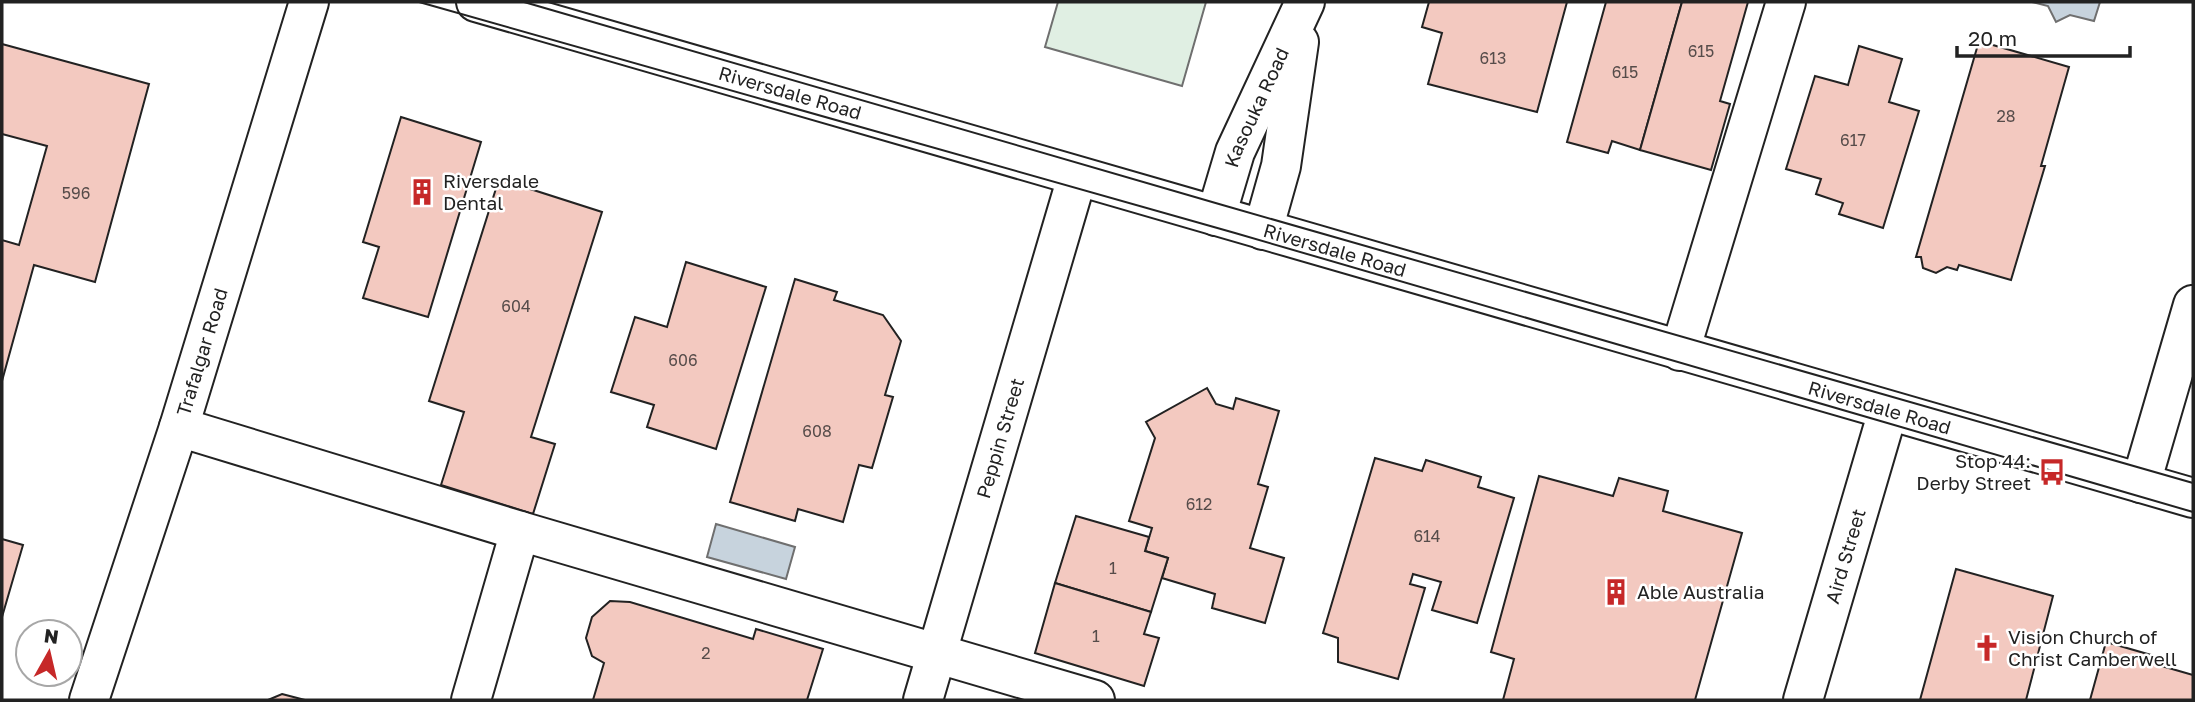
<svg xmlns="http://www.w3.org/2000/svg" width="2195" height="702" font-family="'Golos Text',sans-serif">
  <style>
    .green { fill: #e0efe3; stroke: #6f6f6f; stroke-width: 2 }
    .water { fill: #c7d3dd; stroke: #6f6f6f; stroke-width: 2 }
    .building { fill: #f3c9c0; stroke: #222; stroke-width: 2 }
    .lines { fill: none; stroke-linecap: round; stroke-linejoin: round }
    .minor-casing { stroke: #222; stroke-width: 42 }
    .major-casing { stroke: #222; stroke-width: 42 }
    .minor { stroke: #fff; stroke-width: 38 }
    .major { stroke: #fff; stroke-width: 38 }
    .tram { stroke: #222; stroke-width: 2 }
    .labels { text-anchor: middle; stroke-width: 5; stroke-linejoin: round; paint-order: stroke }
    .number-label { font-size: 16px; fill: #564c4a }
    .street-label { font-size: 19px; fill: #222; stroke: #fff }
    .poi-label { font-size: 19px; fill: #222; stroke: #fff; text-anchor: start }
  </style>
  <rect width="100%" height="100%" fill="#fff"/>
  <path class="green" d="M 1058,2 L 1206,2 L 1182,86 L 1045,47 Z"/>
  <g class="water">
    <path d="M 2032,2 L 2100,2 L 2094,21 L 2070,15 L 2056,22 L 2048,6 Z"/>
    <path d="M 716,524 L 795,547 L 786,579 L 707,557 Z"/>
  </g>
  <g class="building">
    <path d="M 1429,2 L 1567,2 L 1537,112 L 1428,84 L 1442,33 L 1422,27 Z"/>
    <path d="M 1606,2 L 1682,2 L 1640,150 L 1612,141 L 1608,153 L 1567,142 Z"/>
    <path d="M 1682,2 L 1748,2 L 1720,101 L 1730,104 L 1711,170 L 1640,150 Z"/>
    <path d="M 1979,41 L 2069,67 L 2041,166 L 2045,166 L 2011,280 L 1959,265 L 1957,270 L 1947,267 L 1936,273 L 1923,268 L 1921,257 L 1916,257 Z"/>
    <path d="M 2,44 L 149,84 L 95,282 L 34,265 L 2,381 L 2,240 L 19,245 L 47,146 L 2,134 Z"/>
    <path d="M 1859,46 L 1902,59 L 1889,102 L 1919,111 L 1883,228 L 1839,214 L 1843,203 L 1816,194 L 1821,179 L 1786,169 L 1815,76 L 1848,85 Z"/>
    <path d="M 401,117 L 481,142 L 428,317 L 363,298 L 379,247 L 363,242 Z"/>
    <path d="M 499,179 L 602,212 L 531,437 L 555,444 L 533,514 L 441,485 L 464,412 L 429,401 Z"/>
    <path d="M 686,262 L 766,287 L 716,449 L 647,427 L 654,405 L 611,392 L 635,317 L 667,327 Z"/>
    <path d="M 795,279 L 837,292 L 834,300 L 883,315 L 901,341 L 885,395 L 893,397 L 872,468 L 859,465 L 843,522 L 798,509 L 795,521 L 730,502 Z"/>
    <path d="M 1207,388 L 1216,404 L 1233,409 L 1236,398 L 1279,411 L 1258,484 L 1268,487 L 1250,548 L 1284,558 L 1265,623 L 1212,608 L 1215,594 L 1162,578 L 1168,558 L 1145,551 L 1152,528 L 1129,521 L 1155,438 L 1146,422 Z"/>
    <path d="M 1375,458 L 1422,471 L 1426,460 L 1481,477 L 1478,487 L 1514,498 L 1477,623 L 1432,610 L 1441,582 L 1413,574 L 1410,584 L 1425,588 L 1398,679 L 1338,662 L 1338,638 L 1323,633 Z"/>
    <path d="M 1539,476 L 1613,496 L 1619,478 L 1668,491 L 1663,511 L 1742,533 L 1695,700 L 1503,700 L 1514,659 L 1491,652 Z"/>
    <path d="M 1076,516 L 1149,537 L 1145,551 L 1168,558 L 1151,612 L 1055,583 Z"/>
    <path d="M 2,539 L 23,545 L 2,617 Z"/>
    <path d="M 1956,569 L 2053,596 L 2026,700 L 1920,700 Z"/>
    <path d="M 1055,583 L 1151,612 L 1144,634 L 1159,638 L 1144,686 L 1035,653 Z"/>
    <path d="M 610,601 L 630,602 L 753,639 L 756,629 L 823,649 L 807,700 L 593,700 L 604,663 L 592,656 L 586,638 L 592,617 Z"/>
    <path d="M 2106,642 L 2158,657 L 2155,664 L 2193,675 L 2193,700 L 2090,700 Z"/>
    <path d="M 282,694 L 305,700 L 268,700 Z"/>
  </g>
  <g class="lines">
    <defs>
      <g id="minor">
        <path id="s1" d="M 1216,216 L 1235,152 L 1305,2"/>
        <path d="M 1263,230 L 1281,166 L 1299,42"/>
        <path d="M 1680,351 L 1786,2"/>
        <path d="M 179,427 L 520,531 L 1095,700"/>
        <path d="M 2141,483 L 2193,305"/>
        <path d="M 471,700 L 520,531"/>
        <path id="s2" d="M 923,700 L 1077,177"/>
        <path id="s3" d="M 1803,700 L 1888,411"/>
      </g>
      <g id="major">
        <path id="s4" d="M 476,2 L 2193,498"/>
        <path id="s5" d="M 89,700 L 179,427 L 309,2"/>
      </g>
    </defs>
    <use href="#minor" class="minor-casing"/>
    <use href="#major" class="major-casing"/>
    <use href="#minor" class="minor"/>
    <use href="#major" class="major"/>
    <g class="tram">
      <path d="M 419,2 L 1235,233 L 2193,512"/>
      <path d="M 524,2 L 1219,204 L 2193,483"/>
    </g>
  </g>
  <defs>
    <symbol id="building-bare" viewBox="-9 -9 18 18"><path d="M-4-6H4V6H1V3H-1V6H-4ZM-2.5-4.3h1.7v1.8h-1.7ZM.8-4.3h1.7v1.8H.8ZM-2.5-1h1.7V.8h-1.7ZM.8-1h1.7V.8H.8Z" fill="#c62828" stroke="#fff" stroke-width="2.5" paint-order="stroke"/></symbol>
    <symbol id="bus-bare" viewBox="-9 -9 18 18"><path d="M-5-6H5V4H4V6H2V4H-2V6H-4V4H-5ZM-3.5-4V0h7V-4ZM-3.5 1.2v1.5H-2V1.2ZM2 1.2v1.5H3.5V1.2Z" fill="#c62828" stroke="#fff" stroke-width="2.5" paint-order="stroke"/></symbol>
    <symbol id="church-bare" viewBox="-9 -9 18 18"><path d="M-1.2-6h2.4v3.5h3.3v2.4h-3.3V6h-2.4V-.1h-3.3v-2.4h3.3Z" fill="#c62828" stroke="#fff" stroke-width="2.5" paint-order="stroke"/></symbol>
  </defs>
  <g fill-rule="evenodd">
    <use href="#building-bare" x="403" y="173" width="38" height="38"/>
    <use href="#bus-bare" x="2033" y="453" width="38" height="38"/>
    <use href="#building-bare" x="1597" y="573" width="38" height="38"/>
    <use href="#church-bare" x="1968" y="629" width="38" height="38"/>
  </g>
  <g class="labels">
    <g class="number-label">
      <text x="1701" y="57">615</text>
      <text x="1493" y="64">613</text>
      <text x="1625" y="78">615</text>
      <text x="2006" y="122">28</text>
      <text x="1853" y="146">617</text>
      <text x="76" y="199">596</text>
      <text x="516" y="312">604</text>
      <text x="683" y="366">606</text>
      <text x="817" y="437">608</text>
      <text x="1199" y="510">612</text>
      <text x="1427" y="542">614</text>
      <text x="1113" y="574">1</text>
      <text x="1096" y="642">1</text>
      <text x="706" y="659">2</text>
    </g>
    <g class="street-label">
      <text dy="7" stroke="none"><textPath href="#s4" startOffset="327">Riversdale Road</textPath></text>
      <text dy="7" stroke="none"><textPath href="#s1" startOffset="116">Kasouka Road</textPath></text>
      <text dy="7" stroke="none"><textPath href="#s4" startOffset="894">Riversdale Road</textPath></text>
      <text dy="7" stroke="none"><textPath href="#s5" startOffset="366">Trafalgar Road</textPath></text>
      <text dy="7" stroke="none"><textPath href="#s4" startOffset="1461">Riversdale Road</textPath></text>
      <text dy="7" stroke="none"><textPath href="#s2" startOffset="273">Peppin Street</textPath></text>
      <text dy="7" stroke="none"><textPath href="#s3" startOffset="150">Aird Street</textPath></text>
    </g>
    <g class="poi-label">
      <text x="443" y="188">Riversdale<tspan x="443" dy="22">Dental</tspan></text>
      <text x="2031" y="468" text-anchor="end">Stop 44:<tspan x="2031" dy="22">Derby Street</tspan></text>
      <text x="1637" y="599">Able Australia</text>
      <text x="2008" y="644">Vision Church of<tspan x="2008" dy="22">Christ Camberwell</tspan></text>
    </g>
  </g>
  <rect width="2195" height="702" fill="none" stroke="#222222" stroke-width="7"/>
  <g transform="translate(49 653) rotate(8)"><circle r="33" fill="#ffffff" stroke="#a7a7a7" stroke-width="2"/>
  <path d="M0-5L12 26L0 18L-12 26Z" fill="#c62828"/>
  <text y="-10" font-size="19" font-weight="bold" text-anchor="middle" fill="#222222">N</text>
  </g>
  <path d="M1957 46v10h173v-10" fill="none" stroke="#222222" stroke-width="3.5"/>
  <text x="1968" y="46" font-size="21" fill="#222222" stroke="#ffffff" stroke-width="5" paint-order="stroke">20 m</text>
</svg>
